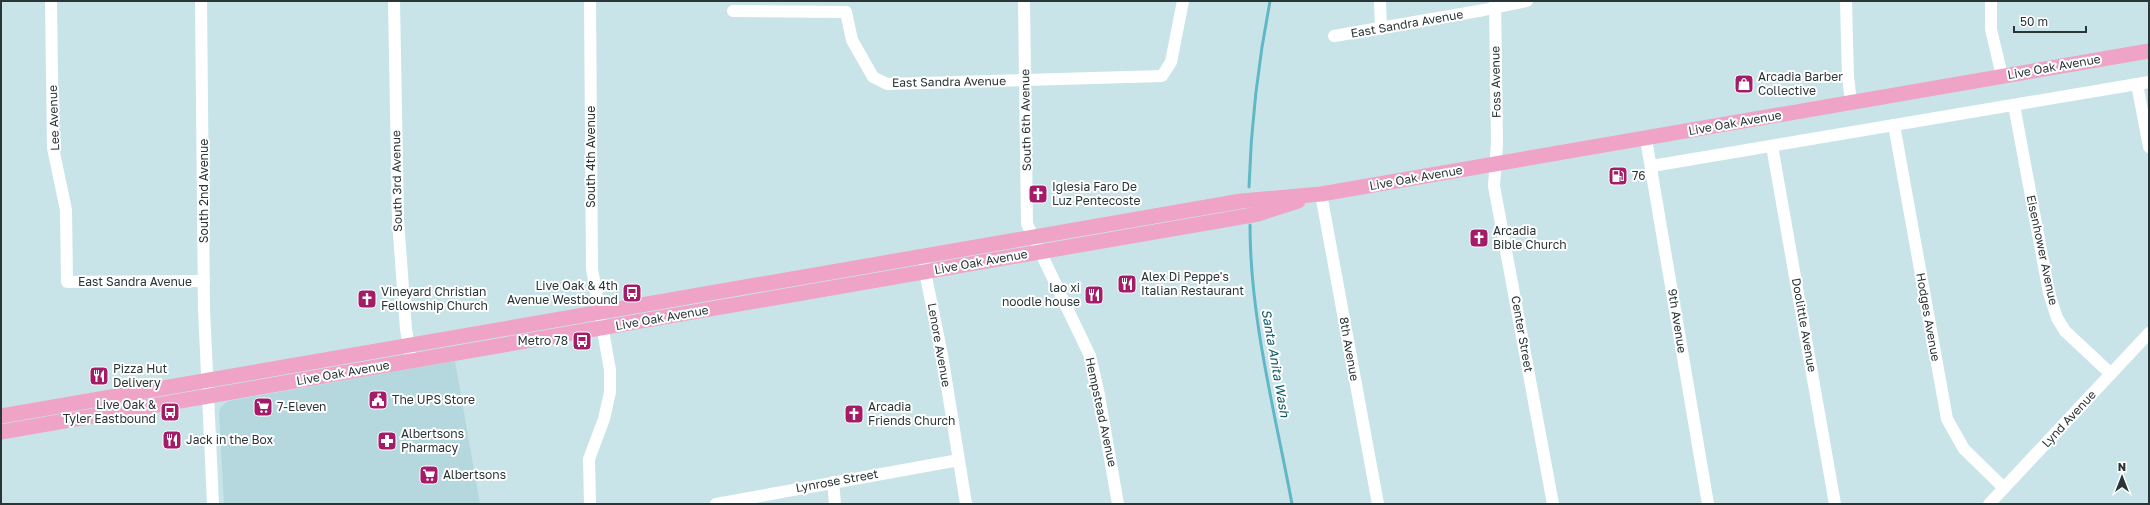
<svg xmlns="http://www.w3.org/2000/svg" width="2150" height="505" font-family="'Golos Text',sans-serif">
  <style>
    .built { fill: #b4d8de }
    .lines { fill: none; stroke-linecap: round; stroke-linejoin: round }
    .stream { stroke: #60b8c6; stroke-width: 3 }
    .minor { stroke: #fff; stroke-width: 12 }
    .major { stroke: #efa4c7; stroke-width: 15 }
    .labels { text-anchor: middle; stroke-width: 4; stroke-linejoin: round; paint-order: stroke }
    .street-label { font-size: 12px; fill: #2a3537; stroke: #fff }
    .poi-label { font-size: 12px; fill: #2a3537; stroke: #fff; text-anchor: start }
    .water-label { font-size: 13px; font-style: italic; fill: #0f5b66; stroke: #fff }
  </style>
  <rect width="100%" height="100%" fill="#c9e4e9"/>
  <path class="built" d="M 455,361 L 480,504 L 224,504 L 219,413 L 221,407 L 228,401 Z"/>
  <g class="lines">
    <g class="stream">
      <path d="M 1249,187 C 1251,124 1258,63 1270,1"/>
      <path d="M 1250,225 C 1250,319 1275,412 1292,504"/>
    </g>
    <g class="minor">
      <path d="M 51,1 L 53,148 L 66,210 L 67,282 L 204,281"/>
      <path d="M 201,1 L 204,309 L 213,504"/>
      <path d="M 394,1 L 398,220 L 406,329 L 410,353"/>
      <path d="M 1024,1 L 1027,224 L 1090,356 L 1098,390 L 1118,504"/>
      <path d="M 1380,1 L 1381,29"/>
      <path d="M 1495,1 L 1497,143 L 1494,186 L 1553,504"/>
      <path d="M 1846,1 L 1848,77 L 1851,102"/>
      <path d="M 1991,1 L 1991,29 L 2002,76"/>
      <path d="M 733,11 L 846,12 L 852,40 L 873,77 L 887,84 L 1162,76 L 1171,62 L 1183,1"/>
      <path d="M 1334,36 L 1484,10 L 1527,1"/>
      <path d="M 2137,84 L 2149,147"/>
      <path d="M 2014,105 L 2049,293 L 2057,318 L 2065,331 L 2111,374"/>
      <path d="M 1894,125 L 1947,419 L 1964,449 L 2004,488"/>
      <path d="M 1646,139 L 1708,504"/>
      <path d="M 1772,146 L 1835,504"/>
      <path d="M 1652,166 L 2149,82"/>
      <path d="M 1321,194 L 1378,504"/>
      <path d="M 924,256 L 925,272 L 942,355 L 966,504"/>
      <path d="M 833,482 L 835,504"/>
      <path d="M 590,504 L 589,459 L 604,419 L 610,392 L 610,370 L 592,269 L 590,1"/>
      <path d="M 716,504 L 959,460"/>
      <path d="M 1989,504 L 2149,333"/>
    </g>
    <g class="major">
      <path d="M 1,416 L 1241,201 L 1321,194 L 2149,51"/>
      <path d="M 1,432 L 1224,220 L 1258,214 L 1298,201"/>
    </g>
  </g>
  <defs>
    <symbol id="shop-square" viewBox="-11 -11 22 22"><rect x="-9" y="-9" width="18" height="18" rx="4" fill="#a41c67" stroke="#fff"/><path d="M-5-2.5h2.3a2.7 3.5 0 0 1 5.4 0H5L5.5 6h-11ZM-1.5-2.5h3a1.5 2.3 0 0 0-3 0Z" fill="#fff"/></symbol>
    <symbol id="fuel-square" viewBox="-11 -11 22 22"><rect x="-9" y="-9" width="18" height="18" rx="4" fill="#a41c67" stroke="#fff"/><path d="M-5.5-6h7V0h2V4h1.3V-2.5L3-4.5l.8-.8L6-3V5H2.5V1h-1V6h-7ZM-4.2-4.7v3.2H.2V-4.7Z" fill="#fff"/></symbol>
    <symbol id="church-square" viewBox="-11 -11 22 22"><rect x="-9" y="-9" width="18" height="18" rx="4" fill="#a41c67" stroke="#fff"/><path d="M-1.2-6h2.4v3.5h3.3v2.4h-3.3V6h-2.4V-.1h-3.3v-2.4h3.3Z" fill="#fff"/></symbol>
    <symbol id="restaurant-square" viewBox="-11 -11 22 22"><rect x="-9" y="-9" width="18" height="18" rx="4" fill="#a41c67" stroke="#fff"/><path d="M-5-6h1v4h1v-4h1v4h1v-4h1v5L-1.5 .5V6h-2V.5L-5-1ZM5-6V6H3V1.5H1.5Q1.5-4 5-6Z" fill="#fff"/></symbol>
    <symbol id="bus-square" viewBox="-11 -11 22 22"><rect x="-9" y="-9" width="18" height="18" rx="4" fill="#a41c67" stroke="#fff"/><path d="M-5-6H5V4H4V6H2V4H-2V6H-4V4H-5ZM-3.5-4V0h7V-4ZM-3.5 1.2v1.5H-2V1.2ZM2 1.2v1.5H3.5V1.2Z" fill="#fff"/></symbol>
    <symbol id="civic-square" viewBox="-11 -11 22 22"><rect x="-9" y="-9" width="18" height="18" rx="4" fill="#a41c67" stroke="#fff"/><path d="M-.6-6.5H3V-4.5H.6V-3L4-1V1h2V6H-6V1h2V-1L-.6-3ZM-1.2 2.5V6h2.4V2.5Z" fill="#fff"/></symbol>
    <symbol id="supermarket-square" viewBox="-11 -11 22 22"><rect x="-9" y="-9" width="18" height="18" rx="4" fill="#a41c67" stroke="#fff"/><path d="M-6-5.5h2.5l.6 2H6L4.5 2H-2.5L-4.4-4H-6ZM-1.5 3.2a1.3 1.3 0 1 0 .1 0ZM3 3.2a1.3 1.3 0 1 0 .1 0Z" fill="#fff"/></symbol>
    <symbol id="pharmacy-square" viewBox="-11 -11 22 22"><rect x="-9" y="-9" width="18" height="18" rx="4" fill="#a41c67" stroke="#fff"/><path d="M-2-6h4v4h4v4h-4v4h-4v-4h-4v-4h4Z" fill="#fff"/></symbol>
  </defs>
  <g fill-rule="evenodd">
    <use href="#shop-square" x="1733" y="73" width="22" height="22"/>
    <use href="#fuel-square" x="1607" y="165" width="22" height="22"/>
    <use href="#church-square" x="1027" y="183" width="22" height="22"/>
    <use href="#church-square" x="1468" y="227" width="22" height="22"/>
    <use href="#restaurant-square" x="1116" y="273" width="22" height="22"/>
    <use href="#bus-square" x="621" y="282" width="22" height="22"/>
    <use href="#restaurant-square" x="1083" y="284" width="22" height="22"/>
    <use href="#church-square" x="356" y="288" width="22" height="22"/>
    <use href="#bus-square" x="571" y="330" width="22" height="22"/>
    <use href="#restaurant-square" x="88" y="365" width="22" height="22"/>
    <use href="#civic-square" x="367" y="389" width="22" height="22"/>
    <use href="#supermarket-square" x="252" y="396" width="22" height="22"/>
    <use href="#bus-square" x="159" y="401" width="22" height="22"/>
    <use href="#church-square" x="843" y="403" width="22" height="22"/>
    <use href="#restaurant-square" x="161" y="429" width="22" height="22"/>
    <use href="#pharmacy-square" x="376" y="430" width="22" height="22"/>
    <use href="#supermarket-square" x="418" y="464" width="22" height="22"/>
  </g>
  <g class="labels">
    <g class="street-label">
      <text transform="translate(1407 24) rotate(-10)" y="4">East Sandra Avenue</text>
      <text transform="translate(2054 67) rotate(-10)" y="4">Live Oak Avenue</text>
      <text transform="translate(949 82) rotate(-1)" y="4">East Sandra Avenue</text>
      <text transform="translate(1496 82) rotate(-91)" y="4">Foss Avenue</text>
      <text transform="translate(54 118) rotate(-92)" y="4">Lee Avenue</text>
      <text transform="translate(1026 120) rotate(-91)" y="4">South 6th Avenue</text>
      <text transform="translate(1735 123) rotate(-10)" y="4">Live Oak Avenue</text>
      <text transform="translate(591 157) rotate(-90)" y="4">South 4th Avenue</text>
      <text transform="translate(1416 178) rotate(-10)" y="4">Live Oak Avenue</text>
      <text transform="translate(397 181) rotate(-91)" y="4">South 3rd Avenue</text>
      <text transform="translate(204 191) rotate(-90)" y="4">South 2nd Avenue</text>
      <text transform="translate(2042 250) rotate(78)" y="4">Eisenhower Avenue</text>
      <text transform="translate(981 262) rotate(-10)" y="4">Live Oak Avenue</text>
      <text x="135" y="286">East Sandra Avenue</text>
      <text transform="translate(1928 317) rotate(80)" y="4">Hodges Avenue</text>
      <text transform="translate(662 318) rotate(-10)" y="4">Live Oak Avenue</text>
      <text transform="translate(1677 321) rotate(81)" y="4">9th Avenue</text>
      <text transform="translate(1804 325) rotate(80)" y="4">Doolittle Avenue</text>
      <text transform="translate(1522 334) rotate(80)" y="4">Center Street</text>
      <text transform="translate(939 345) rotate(80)" y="4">Lenore Avenue</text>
      <text transform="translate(1349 349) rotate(80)" y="4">8th Avenue</text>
      <text transform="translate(343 373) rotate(-10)" y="4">Live Oak Avenue</text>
      <text transform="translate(1101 412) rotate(78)" y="4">Hempstead Avenue</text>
      <text transform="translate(2069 419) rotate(-47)" y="4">Lynd Avenue</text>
      <text transform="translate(837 481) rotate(-10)" y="4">Lynrose Street</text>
    </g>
    <g class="poi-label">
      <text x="1758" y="81">Arcadia Barber<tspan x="1758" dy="14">Collective</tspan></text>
      <text x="1632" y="180">76</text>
      <text x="1052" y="191">Iglesia Faro De<tspan x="1052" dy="14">Luz Pentecoste</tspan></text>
      <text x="1493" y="235">Arcadia<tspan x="1493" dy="14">Bible Church</tspan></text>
      <text x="1141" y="281">Alex Di Peppe's<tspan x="1141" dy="14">Italian Restaurant</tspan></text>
      <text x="618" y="290" text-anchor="end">Live Oak &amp; 4th<tspan x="618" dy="14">Avenue Westbound</tspan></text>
      <text x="1080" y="292" text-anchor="end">lao xi<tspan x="1080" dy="14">noodle house</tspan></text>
      <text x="381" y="296">Vineyard Christian<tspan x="381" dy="14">Fellowship Church</tspan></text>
      <text x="568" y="345" text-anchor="end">Metro 78</text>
      <text x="113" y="373">Pizza Hut<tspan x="113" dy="14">Delivery</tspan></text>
      <text x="392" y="404">The UPS Store</text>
      <text x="156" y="409" text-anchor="end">Live Oak &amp;<tspan x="156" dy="14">Tyler Eastbound</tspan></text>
      <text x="277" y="411">7-Eleven</text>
      <text x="868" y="411">Arcadia<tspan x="868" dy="14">Friends Church</tspan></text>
      <text x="401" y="438">Albertsons<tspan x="401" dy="14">Pharmacy</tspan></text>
      <text x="186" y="444">Jack in the Box</text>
      <text x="443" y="479">Albertsons</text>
    </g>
    <g class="water-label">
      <text transform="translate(1276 363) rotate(80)" y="5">Santa Anita Wash</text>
    </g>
  </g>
  <rect width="2150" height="505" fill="none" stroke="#2a3537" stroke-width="4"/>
  <g transform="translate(2122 477)" stroke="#ffffff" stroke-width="3" paint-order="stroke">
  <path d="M0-3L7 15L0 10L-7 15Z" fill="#2a3537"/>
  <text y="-6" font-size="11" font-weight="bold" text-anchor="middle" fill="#2a3537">N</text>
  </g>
  <path d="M2014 26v6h72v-6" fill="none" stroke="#2a3537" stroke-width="2"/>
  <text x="2020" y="26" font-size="12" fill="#2a3537" stroke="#ffffff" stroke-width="3" paint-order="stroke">50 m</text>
</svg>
